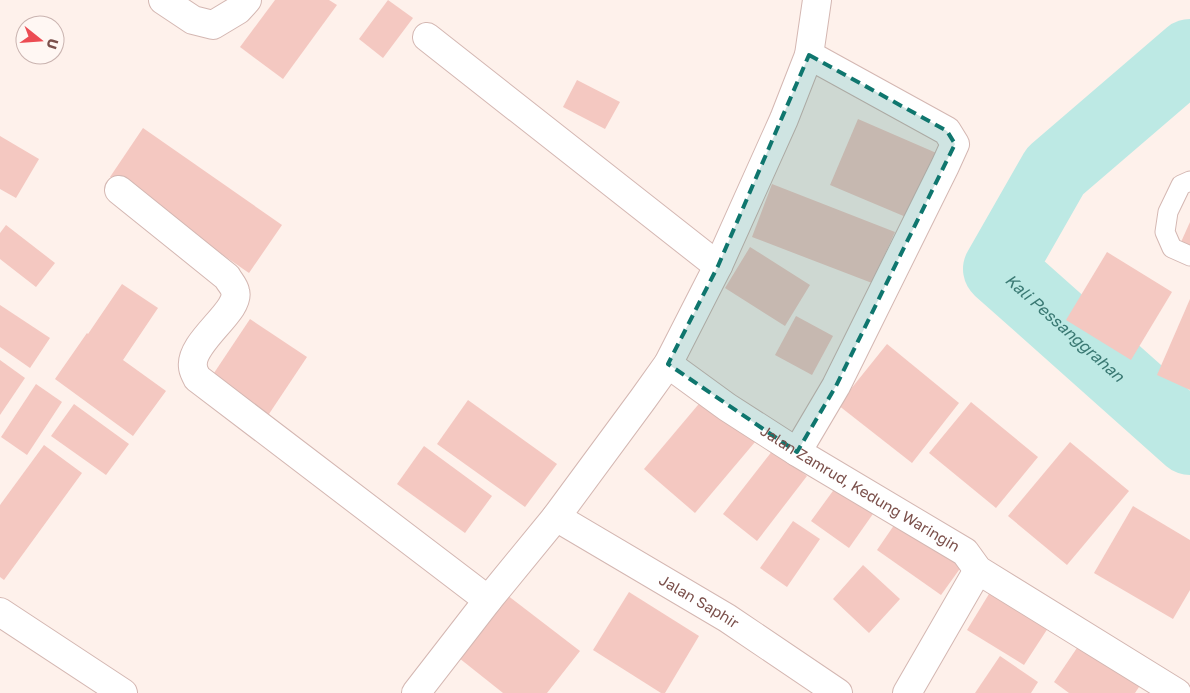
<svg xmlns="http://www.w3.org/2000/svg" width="1190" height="693" font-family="'Golos Text',sans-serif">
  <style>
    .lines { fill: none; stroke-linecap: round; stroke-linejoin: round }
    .river { stroke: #bde9e4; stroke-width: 72 }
    .building { fill: #f4c8c1 }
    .service-casing { stroke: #d4b7b2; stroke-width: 21 }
    .minor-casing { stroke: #d4b7b2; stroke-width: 30 }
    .service { stroke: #fff; stroke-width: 19 }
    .minor { stroke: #fff; stroke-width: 28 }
    .marked { fill: #0f766e; fill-opacity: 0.2; stroke: #0f766e; stroke-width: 4; stroke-dasharray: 10 6; stroke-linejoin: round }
    .labels { text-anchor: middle; stroke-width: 4; stroke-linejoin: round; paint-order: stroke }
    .street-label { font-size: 15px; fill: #7b504b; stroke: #fff7f3 }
    .water-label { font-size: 16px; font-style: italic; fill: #3a7973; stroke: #fff7f3 }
  </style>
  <rect width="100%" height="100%" fill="#fef1eb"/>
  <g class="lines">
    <path class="river" id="s1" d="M 1190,55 L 1055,171 L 999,269 L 1190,439"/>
  </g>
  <g class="building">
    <path d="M 275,0 L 329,0 L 337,5 L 283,79 L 240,47 Z"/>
    <path d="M 388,0 L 413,18 L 383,58 L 359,39 Z"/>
    <path d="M 577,80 L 620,102 L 605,129 L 563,107 Z"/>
    <path d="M 858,119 L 941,155 L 913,220 L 830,185 Z"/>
    <path d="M 143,128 L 282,225 L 249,273 L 110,177 Z"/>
    <path d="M 0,136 L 39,159 L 16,198 L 0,189 Z"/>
    <path d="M 772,184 L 895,232 L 872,283 L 752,237 Z"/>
    <path d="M 1190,222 L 1190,246 L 1181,242 Z"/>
    <path d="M 6,225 L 55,263 L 36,287 L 0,259 L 0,233 Z"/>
    <path d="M 750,247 L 810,285 L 785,326 L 725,288 Z"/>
    <path d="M 1107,252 L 1172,292 L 1131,360 L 1066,320 Z"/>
    <path d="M 122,284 L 158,308 L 123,360 L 166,391 L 133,436 L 55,379 L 87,333 L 88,334 Z"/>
    <path d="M 1190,299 L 1190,390 L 1157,375 Z"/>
    <path d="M 0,305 L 50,338 L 30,368 L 0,347 Z"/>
    <path d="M 796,316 L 833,336 L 812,375 L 775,355 Z"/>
    <path d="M 250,319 L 307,357 L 267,417 L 210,379 Z"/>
    <path d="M 887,344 L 959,403 L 912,463 L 838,405 Z"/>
    <path d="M 0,360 L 25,378 L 0,415 Z"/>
    <path d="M 36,384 L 62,402 L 27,455 L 1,437 Z"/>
    <path d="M 703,399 L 755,442 L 695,513 L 644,469 Z"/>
    <path d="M 468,400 L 557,464 L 525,507 L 437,444 Z"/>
    <path d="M 971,402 L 1038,457 L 996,508 L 929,453 Z"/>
    <path d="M 74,404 L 129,444 L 106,475 L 51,436 Z"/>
    <path d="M 1070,442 L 1129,491 L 1067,565 L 1008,516 Z"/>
    <path d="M 44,445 L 82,473 L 4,580 L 0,577 L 0,505 Z"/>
    <path d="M 424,446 L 492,496 L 465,533 L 397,484 Z"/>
    <path d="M 773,450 L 807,476 L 757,541 L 723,514 Z"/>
    <path d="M 838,484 L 875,511 L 849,548 L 811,521 Z"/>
    <path d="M 1133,506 L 1190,540 L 1190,590 L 1173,619 L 1094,573 Z"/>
    <path d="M 899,518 L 964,563 L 941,595 L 877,550 Z"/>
    <path d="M 793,521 L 820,539 L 787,587 L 760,568 Z"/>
    <path d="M 863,565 L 900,599 L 869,633 L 833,599 Z"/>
    <path d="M 992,589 L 1050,625 L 1024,665 L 967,630 Z"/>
    <path d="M 629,592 L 699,636 L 665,693 L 661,693 L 593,650 Z"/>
    <path d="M 507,595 L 580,651 L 547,693 L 503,693 L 459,658 Z"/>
    <path d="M 1083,639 L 1143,681 L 1135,693 L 1069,693 L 1054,682 Z"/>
    <path d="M 1000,656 L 1038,682 L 1031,693 L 975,693 Z"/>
  </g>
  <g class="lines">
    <defs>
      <path id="service" d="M 1190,181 L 1181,185 L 1168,212 L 1165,232 L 1172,248 L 1190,256"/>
      <g id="minor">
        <path d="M 163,0 L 193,20 L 213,25 L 238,10 L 247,0"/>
        <path d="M 427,37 L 718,266"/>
        <path d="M 119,190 L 227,277 C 229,281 234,286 235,291 C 242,310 189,342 193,367 C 193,371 196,375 197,378 L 488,600"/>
        <path id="s2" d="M 668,364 L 727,407 L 797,452 L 965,552 L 978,570 L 1177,693"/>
        <path d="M 797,452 L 836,386 L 945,166 L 955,144 L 947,131 L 809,55"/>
        <path id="s3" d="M 556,517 L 727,618 L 838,693"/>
        <path d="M 0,612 L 123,693"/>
        <path d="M 416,693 L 488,600 L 556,517 L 643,399 L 668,364 L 718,266 L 784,119 L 809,55 L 817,0"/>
        <path d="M 907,693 L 978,570"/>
      </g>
    </defs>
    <use href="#service" class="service-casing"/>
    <use href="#minor" class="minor-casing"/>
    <use href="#service" class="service"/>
    <use href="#minor" class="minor"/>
  </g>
  <path class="marked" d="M 809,55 L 947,131 L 955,144 L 836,386 L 797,452 L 668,364 L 718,266 Z"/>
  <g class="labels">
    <g class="street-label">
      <text dy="5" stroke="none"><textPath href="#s2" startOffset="229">Jalan Zamrud, Kedung Waringin</textPath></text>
      <text dy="5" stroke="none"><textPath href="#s3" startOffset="166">Jalan Saphir</textPath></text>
    </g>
    <g class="water-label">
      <text dy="6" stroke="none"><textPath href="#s1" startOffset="379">Kali Pessanggrahan</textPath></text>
    </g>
  </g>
  <g transform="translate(40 40) rotate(107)"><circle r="24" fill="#fff7f3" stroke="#cab4b0"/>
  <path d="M0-4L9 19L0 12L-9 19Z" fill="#ec4c53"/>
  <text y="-8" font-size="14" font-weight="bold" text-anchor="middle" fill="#7b504b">U</text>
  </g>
</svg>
